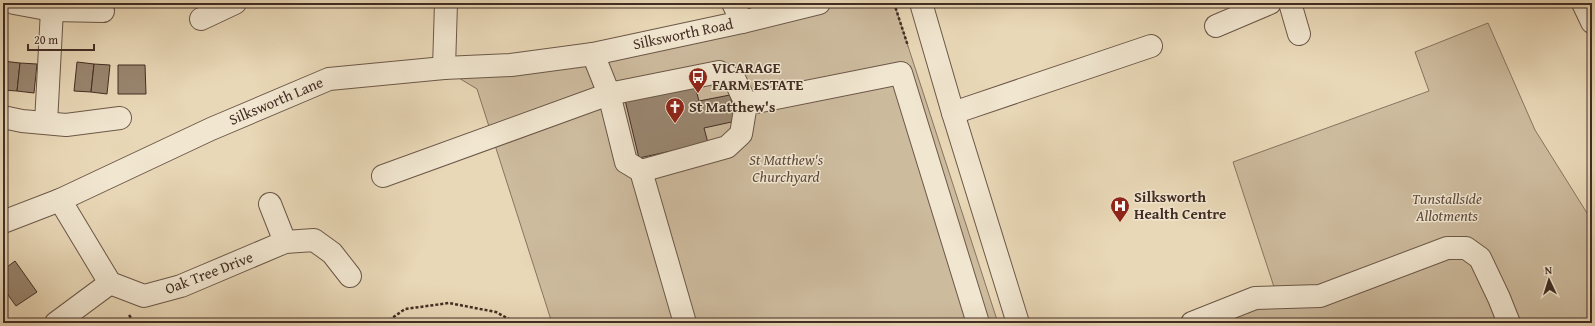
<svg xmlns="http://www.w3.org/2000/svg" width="1595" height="326" font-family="'Gentium Book Plus',serif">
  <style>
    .green { fill: #cdbb9e; stroke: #887461 }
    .building { fill: #998670; stroke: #422d24 }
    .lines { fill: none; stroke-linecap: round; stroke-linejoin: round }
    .minor-casing { stroke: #6c5849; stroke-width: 24 }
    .path { stroke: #422d24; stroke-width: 2.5; stroke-dasharray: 3 2; stroke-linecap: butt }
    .minor { stroke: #f1e6d0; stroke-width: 22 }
    .labels { text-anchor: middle; stroke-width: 3; stroke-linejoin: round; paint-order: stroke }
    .street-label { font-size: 15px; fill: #422d24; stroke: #f1e6d0 }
    .poi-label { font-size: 15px; font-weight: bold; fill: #422d24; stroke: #f1e6d0; text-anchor: start }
    .park-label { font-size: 15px; font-style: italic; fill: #5e493c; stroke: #f1e6d0 }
  </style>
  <rect width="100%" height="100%" fill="#e9d8b7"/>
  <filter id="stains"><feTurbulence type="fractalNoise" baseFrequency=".005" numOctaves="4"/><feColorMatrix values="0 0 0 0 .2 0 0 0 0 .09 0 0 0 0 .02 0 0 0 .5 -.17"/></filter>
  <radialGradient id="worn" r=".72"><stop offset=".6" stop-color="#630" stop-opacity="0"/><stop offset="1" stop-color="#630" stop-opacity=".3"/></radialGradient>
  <g class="green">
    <path d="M 819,3 L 894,3 L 998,323 L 552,323 L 477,89 L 444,69 L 511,65 Z"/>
    <path d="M 1488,23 L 1535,130 L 1592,221 L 1592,323 L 1209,323 L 1277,296 L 1233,162 L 1429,91 L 1415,52 Z"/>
  </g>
  <g class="building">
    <path d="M 3,61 L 20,63 L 17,91 L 3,90 Z"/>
    <path d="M 77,62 L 94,64 L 91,92 L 74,91 Z"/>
    <path d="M 20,63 L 37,64 L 34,93 L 17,91 Z"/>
    <path d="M 94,64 L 110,65 L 107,94 L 91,92 Z"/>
    <path d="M 118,65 L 145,65 L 146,94 L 118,94 Z"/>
    <path d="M 695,86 L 699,101 L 730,95 L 736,121 L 704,128 L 708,143 L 639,158 L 625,100 Z"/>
    <path d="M 15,261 L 37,292 L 16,306 L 3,288 L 3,270 Z"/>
  </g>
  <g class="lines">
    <defs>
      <g id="minor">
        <path d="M 14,3 L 52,10 L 103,11"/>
        <path d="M 733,3 L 742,22"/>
        <path d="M 921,3 L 953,113 L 1018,323"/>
        <path d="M 1290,3 L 1299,34"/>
        <path d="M 1583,3 L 1592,22"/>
        <path d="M 201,19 L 235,3"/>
        <path d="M 1216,26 L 1270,3"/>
        <path d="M 593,54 L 609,94 L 626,162 L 641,171 L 685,323"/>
        <path d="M 444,68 L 446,3"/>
        <path d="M 953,113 L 1151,46"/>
        <path d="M 3,117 L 22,121 L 66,125 L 120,118"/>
        <path d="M 46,123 L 52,10"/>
        <path d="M 641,171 L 727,147 L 741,134 L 746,104"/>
        <path d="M 383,176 L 609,94 L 719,72 L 735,80 L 746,104 L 901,73 L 978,323"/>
        <path d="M 60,200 L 110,283 L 144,296 L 181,286 L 285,242 L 314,240 L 332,253 L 350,276"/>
        <path d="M 270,204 L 285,242"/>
        <path d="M 3,222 L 60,200 L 211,129 L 329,79 L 444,68 L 511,65 L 593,54 L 742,22 L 819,3"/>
        <path d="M 56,323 L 110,283"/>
        <path d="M 1192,323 L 1255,298 L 1320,296 L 1447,248 L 1466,248 L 1480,258 L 1499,298 L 1509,323"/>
      </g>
    </defs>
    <use href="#minor" class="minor-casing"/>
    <g class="path">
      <path d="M 894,3 L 908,46"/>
      <path d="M 129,315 L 135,323"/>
      <path d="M 385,323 L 405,309 L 449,303 L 496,312 L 516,323"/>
    </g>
    <use href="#minor" class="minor"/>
  </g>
  <defs>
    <symbol id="bus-pin" viewBox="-11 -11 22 30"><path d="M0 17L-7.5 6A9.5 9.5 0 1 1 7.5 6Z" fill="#8f2418" stroke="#f1e6d0"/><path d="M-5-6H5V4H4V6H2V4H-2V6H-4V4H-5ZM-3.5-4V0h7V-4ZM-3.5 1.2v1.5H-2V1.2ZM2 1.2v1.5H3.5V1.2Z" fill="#fff"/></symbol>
    <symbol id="church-pin" viewBox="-11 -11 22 30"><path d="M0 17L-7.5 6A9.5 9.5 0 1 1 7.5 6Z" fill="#8f2418" stroke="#f1e6d0"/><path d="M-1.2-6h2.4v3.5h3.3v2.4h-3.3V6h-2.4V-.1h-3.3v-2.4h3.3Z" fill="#fff"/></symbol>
    <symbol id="hospital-pin" viewBox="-11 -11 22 30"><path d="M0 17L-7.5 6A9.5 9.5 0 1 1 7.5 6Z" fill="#8f2418" stroke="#f1e6d0"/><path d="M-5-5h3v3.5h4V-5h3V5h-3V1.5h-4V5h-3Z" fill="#fff"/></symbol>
  </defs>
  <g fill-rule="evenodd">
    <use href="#bus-pin" x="687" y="66" width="22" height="30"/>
    <use href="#church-pin" x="664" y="96" width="22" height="30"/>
    <use href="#hospital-pin" x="1109" y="195" width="22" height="30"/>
  </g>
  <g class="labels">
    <g class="street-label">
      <text transform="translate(683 34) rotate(-12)" y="5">Silksworth Road</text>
      <text transform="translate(276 101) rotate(-23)" y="5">Silksworth Lane</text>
      <text transform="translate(209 273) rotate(-21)" y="5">Oak Tree Drive</text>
    </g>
    <g class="poi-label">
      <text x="712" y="73">VICARAGE<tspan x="712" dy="17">FARM ESTATE</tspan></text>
      <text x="689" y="112">St Matthew's</text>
      <text x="1134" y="202">Silksworth<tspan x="1134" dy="17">Health Centre</tspan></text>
    </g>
    <g class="park-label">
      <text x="786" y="165">St Matthew's<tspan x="786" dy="17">Churchyard</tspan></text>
      <text x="1447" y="204">Tunstallside<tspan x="1447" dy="17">Allotments</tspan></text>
    </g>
  </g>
  <rect width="1595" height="326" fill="none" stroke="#e9d8b7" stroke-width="16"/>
  <rect x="4" y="4" width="1587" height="318" fill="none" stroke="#422d24" stroke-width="2"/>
  <rect x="8" y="8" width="1579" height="310" fill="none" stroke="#422d24"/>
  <g transform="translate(1549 280) rotate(356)" stroke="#f1e6d0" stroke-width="3" paint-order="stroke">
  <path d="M0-3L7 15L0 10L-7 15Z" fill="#422d24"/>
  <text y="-6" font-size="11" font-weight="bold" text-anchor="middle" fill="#422d24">N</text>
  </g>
  <path d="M28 44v6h66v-6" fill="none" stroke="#422d24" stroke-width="2"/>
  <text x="34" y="44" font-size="12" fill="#422d24" stroke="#f1e6d0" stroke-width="3" paint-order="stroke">20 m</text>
  <rect width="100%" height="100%" filter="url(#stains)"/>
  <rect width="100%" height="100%" fill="url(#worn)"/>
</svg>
